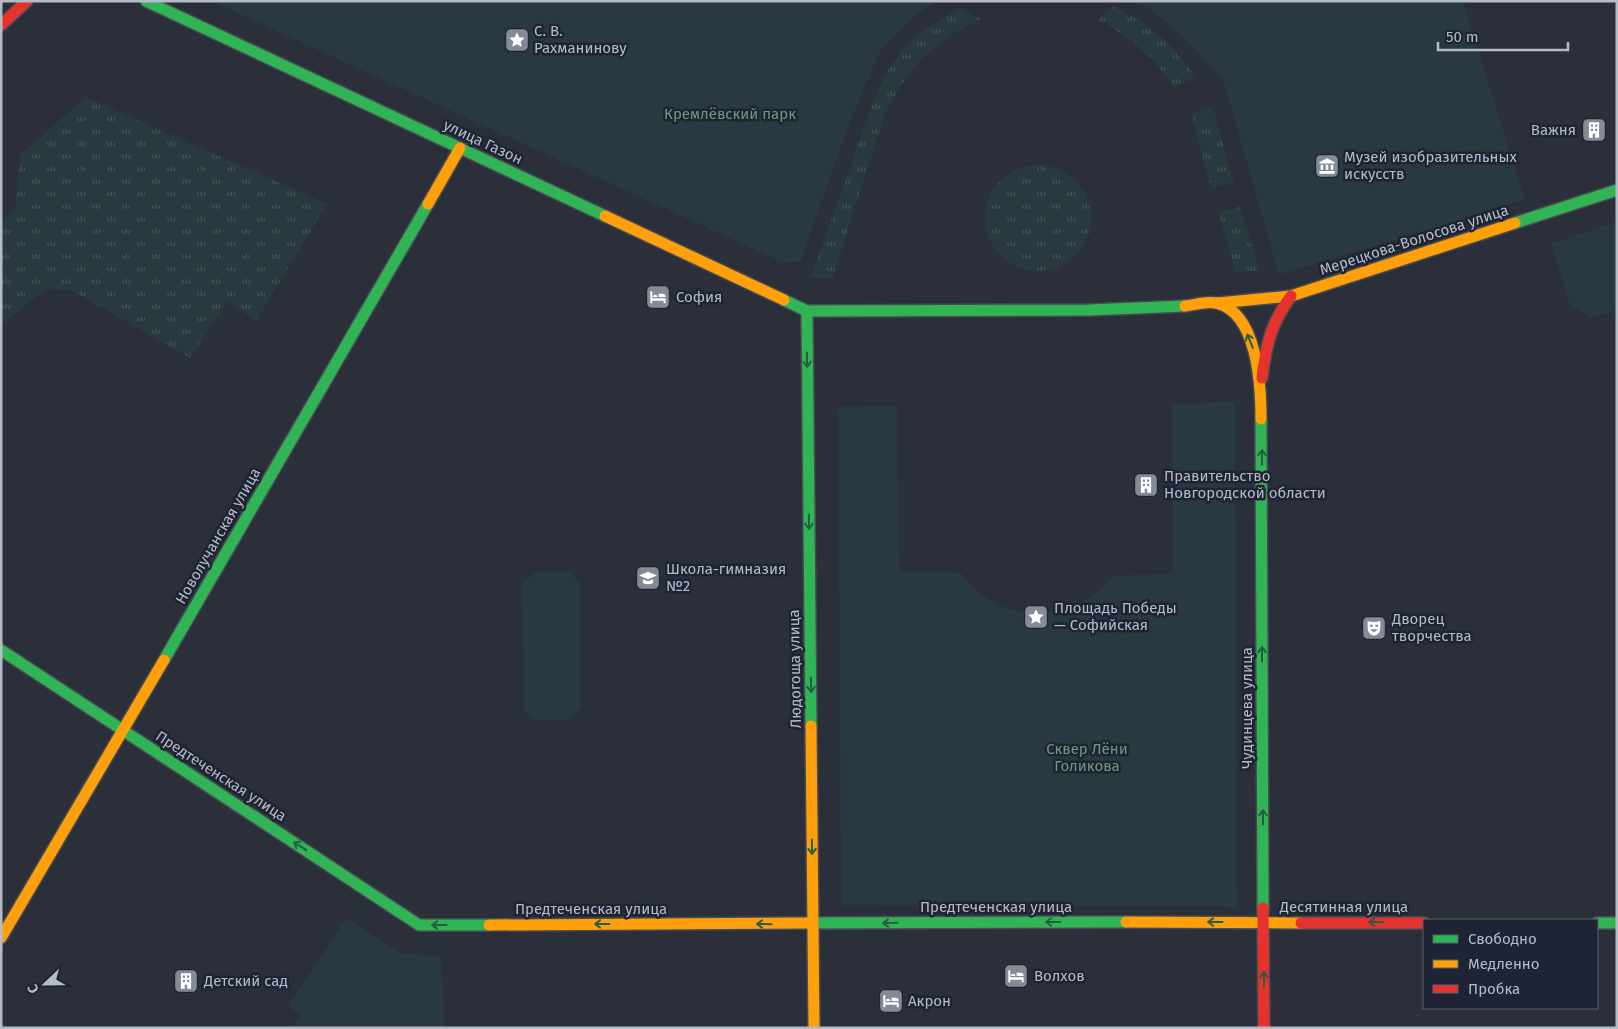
<svg xmlns="http://www.w3.org/2000/svg" width="1618" height="1029" font-family="'Fira Sans',sans-serif">
  <style>
    .grass { fill: url(#grass-tufts) }
    .green { fill: #28393f }
    .lines { fill: none; stroke-linecap: round; stroke-linejoin: round }
    .fast-casing { stroke: #474a52; stroke-width: 14 }
    .slow-casing { stroke: #474a52; stroke-width: 14 }
    .jam-casing { stroke: #474a52; stroke-width: 14 }
    .fast { stroke: #30b455; stroke-width: 11 }
    .slow { stroke: #ff9f0a; stroke-width: 11 }
    .jam { stroke: #e5322d; stroke-width: 11 }
    .oneway { stroke: #255e41 }
    .labels { text-anchor: middle; stroke-width: 5; stroke-linejoin: round; paint-order: stroke }
    .poi-label { font-size: 15px; fill: #b6bbc9; stroke: #1e2434; text-anchor: start }
    .park-label { font-size: 15px; fill: #6d9a7d; stroke: #1e2434 }
    .street-label { font-size: 15px; fill: #b6bbc9; stroke: #1e2434 }
  </style>
  <defs>
    <pattern id="grass-tufts" width="24" height="20" patternUnits="userSpaceOnUse" patternTransform="scale(1.25)"><rect width="24" height="20" fill="#28393f"/><path d="M3 7l-1-3M5 7V3M7 7l1-3M15 17l-1-3M17 17v-4M19 17l1-3" fill="none" stroke="#455459"/></pattern>
  </defs>
  <rect width="100%" height="100%" fill="#2b2f39"/>
  <g class="grass">
    <path d="M 1113,6 L 1142,21 L 1169,44 L 1197,78 L 1175,87 C 1151,56 1133,38 1098,20 Z"/>
    <path d="M 960,8 L 981,19 C 930,44 910,65 885,114 L 832,279 L 810,278 C 824,240 838,202 852,163 C 864,126 875,86 899,54 C 915,34 938,20 960,8 Z"/>
    <path d="M 86,97 L 327,204 L 256,321 L 228,301 L 190,358 L 73,291 L 46,289 L 1,325 L 1,222 L 15,210 L 20,155 Z"/>
    <path d="M 1213,107 L 1233,182 L 1211,188 L 1191,113 Z"/>
    <circle cx="1038" cy="218" r="53"/>
    <path d="M 1240,207 L 1260,271 L 1235,272 L 1219,213 Z"/>
  </g>
  <g class="green">
    <path d="M 211,1 L 938,1 L 920,12 L 881,50 L 863,90 L 841,146 L 801,261 L 782,262 Z"/>
    <path d="M 1129,1 L 1463,1 L 1525,200 L 1279,275 L 1223,79 L 1178,32 L 1148,7 Z"/>
    <path d="M 1617,222 L 1617,310 L 1592,318 L 1570,305 L 1551,244 Z"/>
    <path d="M 1235,402 L 1237,907 L 841,905 L 838,407 L 897,405 L 899,572 L 961,573 C 967,579 973,587 979,592 C 1004,614 1048,620 1077,605 C 1092,598 1102,588 1113,576 L 1173,573 L 1172,404 Z"/>
    <path d="M 570,571 L 580,584 L 581,708 L 568,720 L 536,721 L 524,709 L 522,584 L 535,572 Z"/>
    <path d="M 346,918 L 401,953 L 441,957 L 445,1028 L 292,1028 L 301,1015 L 288,1006 Z"/>
  </g>
  <g class="lines">
    <defs>
      <g id="fast">
        <path d="M 146,1 L 605,216"/>
        <path d="M 1515,223 L 1617,190"/>
        <path d="M 784,300 L 807,311 L 1089,310 L 1185,306"/>
        <path d="M 807,311 L 811,726"/>
        <path d="M 1261,419 L 1263,908"/>
        <path d="M 1,650 L 419,925 L 489,925"/>
        <path d="M 164,660 L 428,204"/>
        <path d="M 808,923 L 1126,922"/>
        <path d="M 1597,923 L 1617,923"/>
      </g>
      <g id="slow">
        <path d="M 428,204 L 460,148"/>
        <path d="M 605,216 L 784,300"/>
        <path d="M 1218,303 L 1291,296 L 1515,223"/>
        <path d="M 1185,306 C 1195,305 1206,301 1216,303 C 1258,312 1261,387 1261,419"/>
        <path d="M 811,726 L 814,1028"/>
        <path d="M 1126,922 L 1301,923"/>
        <path d="M 489,925 L 808,923"/>
        <path d="M 1,938 L 164,660"/>
      </g>
      <g id="jam">
        <path d="M 1,25 L 27,1"/>
        <path d="M 1262,378 C 1266,345 1271,323 1291,296"/>
        <path d="M 1263,908 L 1264,1028"/>
        <path d="M 1301,923 L 1424,923"/>
      </g>
    </defs>
    <use href="#fast" class="fast-casing"/>
    <use href="#slow" class="slow-casing"/>
    <use href="#jam" class="jam-casing"/>
    <use href="#fast" class="fast"/>
    <use href="#slow" class="slow"/>
    <use href="#jam" class="jam"/>
  </g>
  <defs><path id="oneway-shaft" d="M-6 0H5M1.5-3L5.5 0L1.5 3" fill="none" stroke-width="1.6" stroke-linecap="round" stroke-linejoin="round" transform="scale(1.25)"/></defs>
  <g class="oneway">
    <use href="#oneway-shaft" transform="translate(1250 341) rotate(-112)"/>
    <use href="#oneway-shaft" transform="translate(807 360) rotate(89)"/>
    <use href="#oneway-shaft" transform="translate(1262 457) rotate(-90)"/>
    <use href="#oneway-shaft" transform="translate(809 522) rotate(89)"/>
    <use href="#oneway-shaft" transform="translate(1262 654) rotate(-90)"/>
    <use href="#oneway-shaft" transform="translate(811 685) rotate(89)"/>
    <use href="#oneway-shaft" transform="translate(1263 817) rotate(-90)"/>
    <use href="#oneway-shaft" transform="translate(300 846) rotate(-147)"/>
    <use href="#oneway-shaft" transform="translate(812 847) rotate(89)"/>
    <use href="#oneway-shaft" transform="translate(1053 922) rotate(180)"/>
    <use href="#oneway-shaft" transform="translate(1215 922) rotate(180)"/>
    <use href="#oneway-shaft" transform="translate(1376 922) rotate(-180)"/>
    <use href="#oneway-shaft" transform="translate(890 923) rotate(179)"/>
    <use href="#oneway-shaft" transform="translate(602 924) rotate(180)"/>
    <use href="#oneway-shaft" transform="translate(764 924) rotate(-179)"/>
    <use href="#oneway-shaft" transform="translate(439 925) rotate(180)"/>
    <use href="#oneway-shaft" transform="translate(1264 979) rotate(-90)"/>
  </g>
  <defs>
    <symbol id="sight-square" viewBox="-11 -11 22 22"><rect x="-9" y="-9" width="18" height="18" rx="4" fill="#858a97" stroke="#1e2434"/><path d="M0-6L1.8-2.2L6-1.7L2.9 1.2L3.7 5.4L0 3.3L-3.7 5.4L-2.9 1.2L-6-1.7L-1.8-2.2Z" fill="#fff"/></symbol>
    <symbol id="building-square" viewBox="-11 -11 22 22"><rect x="-9" y="-9" width="18" height="18" rx="4" fill="#858a97" stroke="#1e2434"/><path d="M-4-6H4V6H1V3H-1V6H-4ZM-2.5-4.3h1.7v1.8h-1.7ZM.8-4.3h1.7v1.8H.8ZM-2.5-1h1.7V.8h-1.7ZM.8-1h1.7V.8H.8Z" fill="#fff"/></symbol>
    <symbol id="museum-square" viewBox="-11 -11 22 22"><rect x="-9" y="-9" width="18" height="18" rx="4" fill="#858a97" stroke="#1e2434"/><path d="M0-6L6-3V-2H-6V-3ZM-5-1h2V3h-2ZM-1-1h2V3h-2ZM3-1h2V3H3ZM-6 4H6V6H-6Z" fill="#fff"/></symbol>
    <symbol id="hotel-square" viewBox="-11 -11 22 22"><rect x="-9" y="-9" width="18" height="18" rx="4" fill="#858a97" stroke="#1e2434"/><path d="M-6-4.5h1.5V1H6V5H4.5V3h-9V5H-6ZM-4 0a1.8 1.8 0 1 1 3.6 0ZM.5 0V-2.5h3Q6-2.5 6 0Z" fill="#fff"/></symbol>
    <symbol id="school-square" viewBox="-11 -11 22 22"><rect x="-9" y="-9" width="18" height="18" rx="4" fill="#858a97" stroke="#1e2434"/><path d="M0-5L7-2L0 1L-7-2ZM-4 1L0 2.5L4 1V4Q0 6-4 4Z" fill="#fff"/></symbol>
    <symbol id="theatre-square" viewBox="-11 -11 22 22"><rect x="-9" y="-9" width="18" height="18" rx="4" fill="#858a97" stroke="#1e2434"/><path d="M-5-5.5Q0-4 5-5.5V0Q5 5 0 6Q-5 5-5 0ZM-3.3-2.5H-1v1.5H-3.3ZM1-2.5H3.3v1.5H1ZM-2.8 1Q0 5.5 2.8 1Z" fill="#fff"/></symbol>
  </defs>
  <g fill-rule="evenodd">
    <use href="#sight-square" x="503" y="26" width="28" height="28"/>
    <use href="#building-square" x="1580" y="116" width="28" height="28"/>
    <use href="#museum-square" x="1313" y="152" width="28" height="28"/>
    <use href="#hotel-square" x="644" y="283" width="28" height="28"/>
    <use href="#building-square" x="1132" y="471" width="28" height="28"/>
    <use href="#school-square" x="634" y="564" width="28" height="28"/>
    <use href="#sight-square" x="1022" y="603" width="28" height="28"/>
    <use href="#theatre-square" x="1360" y="614" width="28" height="28"/>
    <use href="#hotel-square" x="1002" y="962" width="28" height="28"/>
    <use href="#building-square" x="172" y="967" width="28" height="28"/>
    <use href="#hotel-square" x="877" y="987" width="28" height="28"/>
  </g>
  <g class="labels">
    <g class="poi-label">
      <text x="534" y="36">С. В.<tspan x="534" dy="17">Рахманинову</tspan></text>
      <text x="1576" y="135" text-anchor="end">Важня</text>
      <text x="1344" y="162">Музей изобразительных<tspan x="1344" dy="17">искусств</tspan></text>
      <text x="676" y="302">София</text>
      <text x="1164" y="481">Правительство<tspan x="1164" dy="17">Новгородской области</tspan></text>
      <text x="666" y="574">Школа-гимназия<tspan x="666" dy="17">№2</tspan></text>
      <text x="1054" y="613">Площадь Победы<tspan x="1054" dy="17">— Софийская</tspan></text>
      <text x="1392" y="624">Дворец<tspan x="1392" dy="17">творчества</tspan></text>
      <text x="1034" y="981">Волхов</text>
      <text x="204" y="986">Детский сад</text>
      <text x="908" y="1006">Акрон</text>
    </g>
    <g class="park-label">
      <text x="730" y="119">Кремлёвский парк</text>
      <text x="1087" y="754">Сквер Лёни<tspan x="1087" dy="17">Голикова</tspan></text>
    </g>
    <g class="street-label">
      <text transform="translate(483 142) rotate(25)" y="5">улица Газон</text>
      <text transform="translate(1414 240) rotate(-18)" y="5">Мерецкова-Волосова улица</text>
      <text transform="translate(218 536) rotate(-60)" y="5">Новолучанская улица</text>
      <text transform="translate(795 669) rotate(-91)" y="5">Людогоща улица</text>
      <text transform="translate(1247 708) rotate(-90)" y="5">Чудинцева улица</text>
      <text transform="translate(221 776) rotate(33)" y="5">Предтеченская улица</text>
      <text x="996" y="912">Предтеченская улица</text>
      <text x="1344" y="912">Десятинная улица</text>
      <text x="591" y="914">Предтеченская улица</text>
    </g>
  </g>
  <rect width="1618" height="1029" fill="none" stroke="#b6bbc9" stroke-width="5"/>
  <rect x="1423" y="919" width="175" height="90" fill="#1e2434" stroke="#5b6070"/>
  <rect x="1433" y="935" width="25" height="8" fill="#30b455" stroke="#5b6070"/>
  <text x="1468" y="944" font-size="15" fill="#b6bbc9">Свободно</text>
  <rect x="1433" y="960" width="25" height="8" fill="#ff9f0a" stroke="#5b6070"/>
  <text x="1468" y="969" font-size="15" fill="#b6bbc9">Медленно</text>
  <rect x="1433" y="985" width="25" height="8" fill="#e5322d" stroke="#5b6070"/>
  <text x="1468" y="994" font-size="15" fill="#b6bbc9">Пробка</text>
  <g transform="translate(45 984) rotate(248)" stroke="#1e2434" stroke-width="4" paint-order="stroke">
  <path d="M0-4L9 19L0 12L-9 19Z" fill="#b6bbc9"/>
  <text y="-8" font-size="14" font-weight="bold" text-anchor="middle" fill="#b6bbc9">С</text>
  </g>
  <path d="M1438 42v8h130v-8" fill="none" stroke="#b6bbc9" stroke-width="2.5"/>
  <text x="1446" y="42" font-size="15" fill="#b6bbc9" stroke="#1e2434" stroke-width="4" paint-order="stroke">50 m</text>
</svg>
